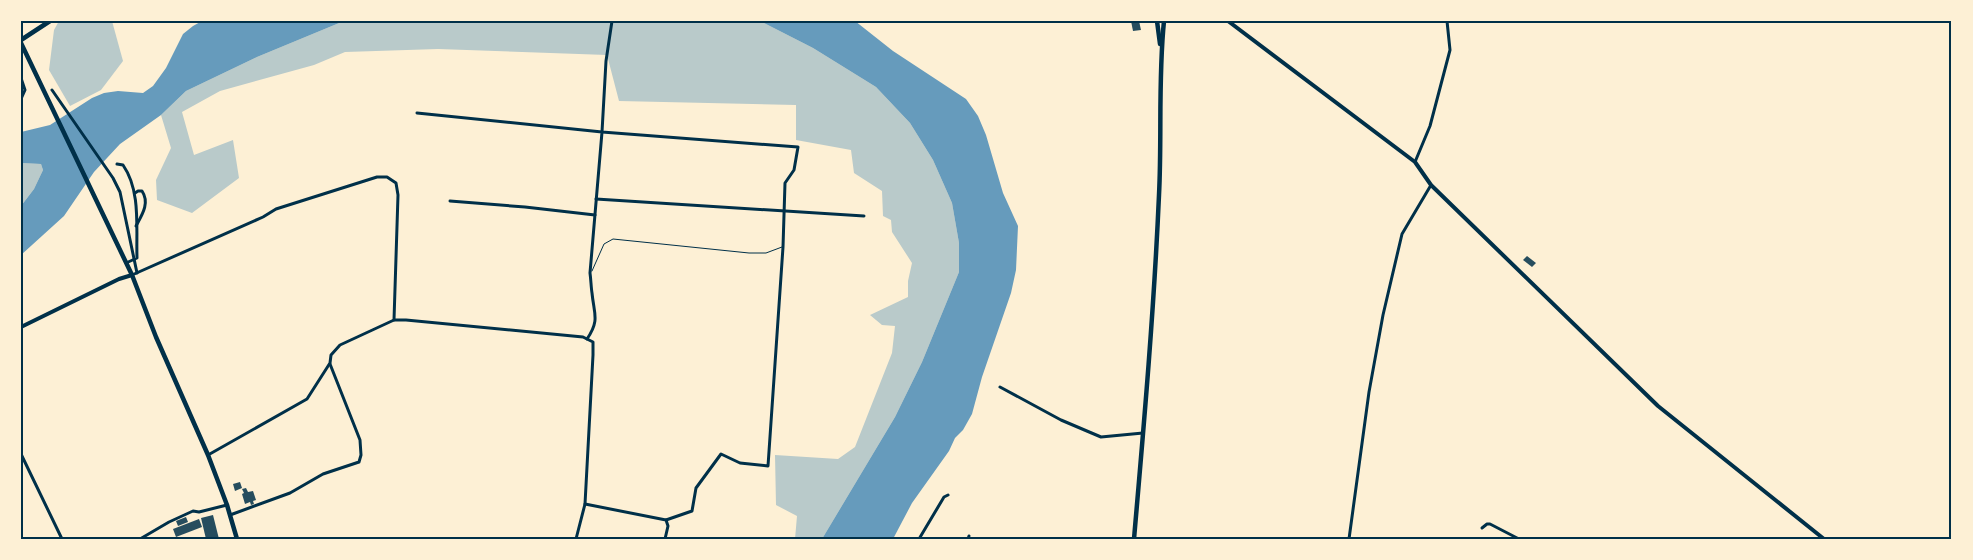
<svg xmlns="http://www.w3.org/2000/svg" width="1973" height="560" font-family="'Exo 2',sans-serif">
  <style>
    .green { fill: #b9caca }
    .water { fill: #669bbc }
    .building { fill: #264d5e }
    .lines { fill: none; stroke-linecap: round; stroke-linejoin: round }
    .service { stroke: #003049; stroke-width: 1 }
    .minor { stroke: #003049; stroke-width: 3 }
    .tertiary { stroke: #003049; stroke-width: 4 }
    .secondary { stroke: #003049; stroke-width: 4.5 }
    .neatline { fill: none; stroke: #003049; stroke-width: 2 }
  </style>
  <rect width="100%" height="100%" fill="#fdf0d5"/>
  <g class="green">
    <path d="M 59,21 L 112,21 L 123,61 L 101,90 L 70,106 L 49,70 L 54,30 Z"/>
    <path d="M 344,21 L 760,21 L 813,48 L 876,87 L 910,123 L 933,160 L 952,203 L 959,243 L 959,272 L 922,362 L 895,417 L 822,539 L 795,539 L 797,516 L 776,505 L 775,455 L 838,459 L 855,447 L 892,353 L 895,326 L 882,325 L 870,315 L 908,297 L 908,281 L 912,263 L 892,232 L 891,220 L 883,216 L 882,191 L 854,173 L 851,150 L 796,140 L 796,105 L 619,101 L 607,55 L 438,49 L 345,52 L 314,65 L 220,91 L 182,112 L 194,155 L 233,140 L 239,178 L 192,213 L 157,200 L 156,180 L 171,148 L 161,115 L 186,91 L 257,57 Z"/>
    <path d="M 21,163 L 41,164 L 43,170 L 34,189 L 21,206 Z"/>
  </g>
  <g class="water">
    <path d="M 202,21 L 344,21 L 257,57 L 186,91 L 161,115 L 120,144 L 94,172 L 64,216 L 21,255 L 21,206 L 34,189 L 43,170 L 41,164 L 21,163 L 21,132 L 50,125 L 92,98 L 104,93 L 118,91 L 143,93 L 153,86 L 166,68 L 183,34 L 193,26 Z"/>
    <path d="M 760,21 L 855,21 L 893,51 L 966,99 L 978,116 L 986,135 L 1003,193 L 1018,226 L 1016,270 L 1011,293 L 982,377 L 972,414 L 963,430 L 955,438 L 949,451 L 912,503 L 893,539 L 822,539 L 895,417 L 922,362 L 959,272 L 959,243 L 952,203 L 933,160 L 910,123 L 876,87 L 813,48 Z"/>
  </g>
  <g class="building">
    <path d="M 1131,21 L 1139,21 L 1141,30 L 1133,31 Z"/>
    <path d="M 1527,256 L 1536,263 L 1532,267 L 1523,260 Z"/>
    <path d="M 240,482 L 242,488 L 235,491 L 233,484 Z"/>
    <path d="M 246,488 L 248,492 L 253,491 L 256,500 L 253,501 L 254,504 L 251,505 L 250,502 L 245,504 L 242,494 L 244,493 L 242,489 Z"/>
    <path d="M 213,515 L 219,539 L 206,539 L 201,518 Z"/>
    <path d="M 186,517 L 188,522 L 178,526 L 176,521 Z"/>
    <path d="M 199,519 L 202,527 L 176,537 L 173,529 Z"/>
  </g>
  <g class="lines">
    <path class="service" d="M 592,271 L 604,244 L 613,239 L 749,253 L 766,253 L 782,247"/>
    <g class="minor">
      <path d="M 612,21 L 606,61 L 602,132 L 798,147 L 794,170 L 785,183 L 783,247 L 768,466 L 740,463 L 721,454 L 696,488 L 692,511 L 666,520"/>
      <path d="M 21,78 L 25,90 L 21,99"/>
      <path d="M 52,90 L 113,178 L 120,192 L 137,273"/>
      <path d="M 417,113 L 602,132 L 590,273 C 591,280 591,287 592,293 C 594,314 600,320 587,339"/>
      <path d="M 1415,162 L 1430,126 L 1450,50 L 1447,21"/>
      <path d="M 117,164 L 123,165 C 141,191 136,227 137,258 L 126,263"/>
      <path d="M 135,193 L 138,191 L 142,191 C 150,203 142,215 136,226"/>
      <path d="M 596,199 L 864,216"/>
      <path d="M 450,201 L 525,207 L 595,215"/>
      <path d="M 132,275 L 263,217 L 276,209 L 377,177 L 387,177 L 396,183 L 398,195 L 394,320"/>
      <path d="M 1000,387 L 1061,420 L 1101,437 L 1143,433"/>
      <path d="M 21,454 L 62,539"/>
      <path d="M 208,455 L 307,399 L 330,363 L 331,355 L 340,345 L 394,320 L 406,320 L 583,337 L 593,342 L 593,355 L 585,504 L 576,539"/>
      <path d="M 585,504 L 666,520 L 668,526 L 665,539"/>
      <path d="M 230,515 L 290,493 L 323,474 L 359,462 L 361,455 L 360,440 L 330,364"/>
      <path d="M 1482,528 L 1487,524 L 1490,524 L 1519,539"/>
      <path d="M 140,539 L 169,522 L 193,511 L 199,512 L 227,505"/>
      <path d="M 919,539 L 944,497 L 948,495"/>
      <path d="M 968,539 L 969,536"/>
      <path d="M 1349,539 L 1369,392 L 1383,315 L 1402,234 L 1431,185"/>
    </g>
    <g class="tertiary">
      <path d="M 1228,21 L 1415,162 L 1431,185 L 1658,406 L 1824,539"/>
      <path d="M 21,327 L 119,279 L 132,275"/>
    </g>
    <g class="secondary">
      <path d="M 1157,21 L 1160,44"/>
      <path d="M 21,40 L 50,21"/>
      <path d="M 21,43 L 132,275 L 156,337 L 208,455 L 227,505 L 237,539"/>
      <path d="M 1134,539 C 1144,424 1154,310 1159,195 C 1162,137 1158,79 1164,21"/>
    </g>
  </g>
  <rect width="1973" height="560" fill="none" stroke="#fdf0d5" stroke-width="45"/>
  <rect x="22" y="22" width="1928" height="516" class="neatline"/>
</svg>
